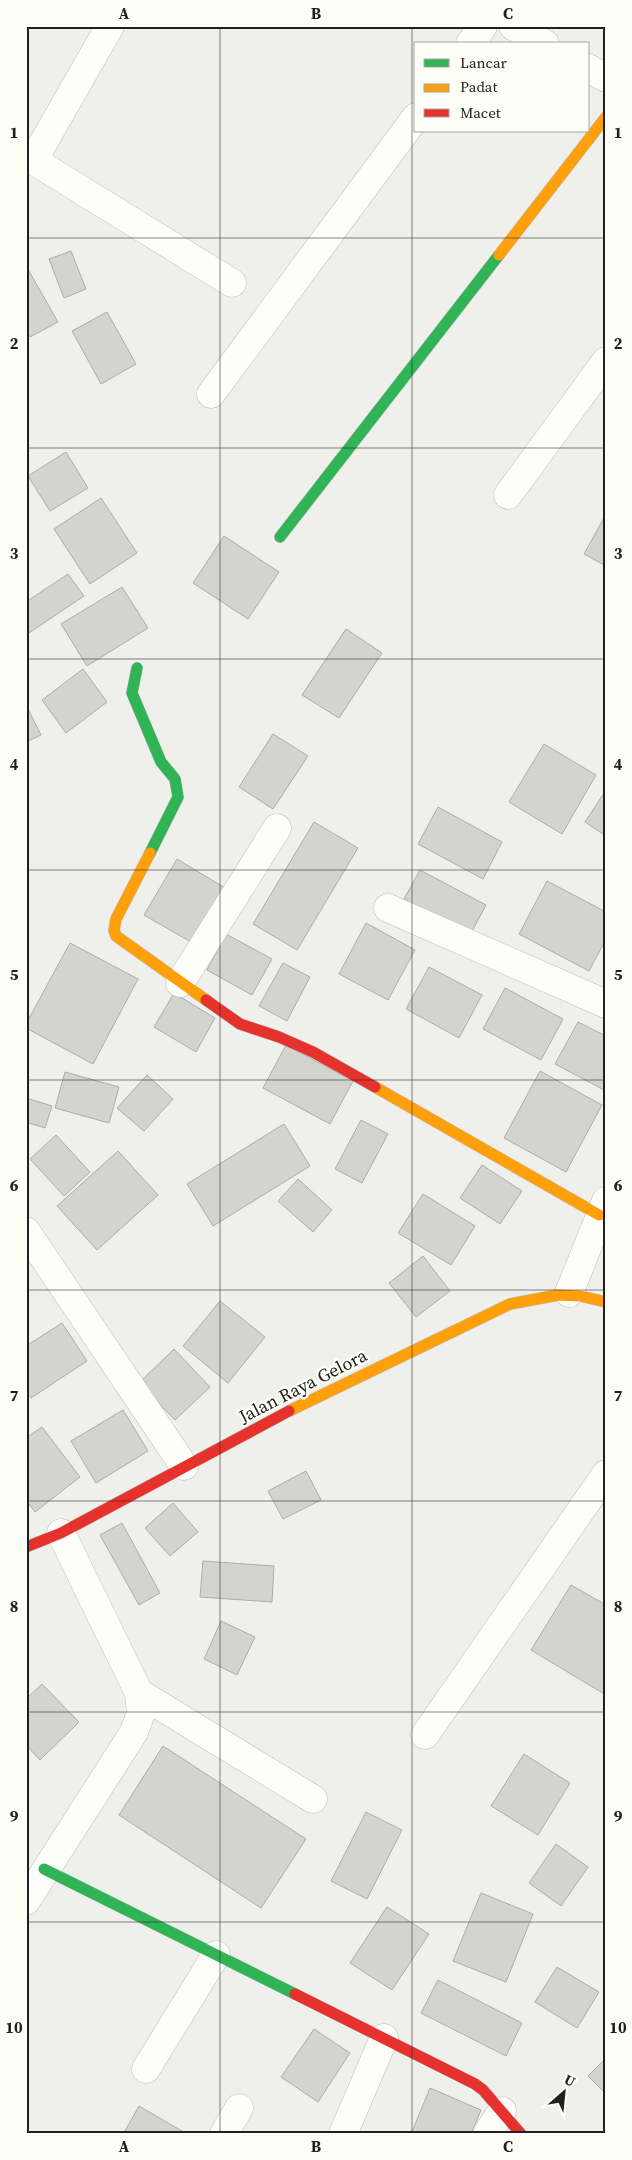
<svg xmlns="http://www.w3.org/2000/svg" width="632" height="2160" font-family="'Source Serif 4',serif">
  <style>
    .building { fill: #d3d4d0; stroke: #acaca9 }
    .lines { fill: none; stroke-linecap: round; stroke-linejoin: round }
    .street-casing { stroke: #bfbfbc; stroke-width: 29 }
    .fast-casing { stroke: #bfbfbc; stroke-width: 12 }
    .slow-casing { stroke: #bfbfbc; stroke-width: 12 }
    .jam-casing { stroke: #bfbfbc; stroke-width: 12 }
    .street { stroke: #fdfdfc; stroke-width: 28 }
    .fast { stroke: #30b455; stroke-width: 11 }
    .slow { stroke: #ff9f0a; stroke-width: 11 }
    .jam { stroke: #e5322d; stroke-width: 11 }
    .grid { fill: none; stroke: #20201e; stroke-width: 1; stroke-opacity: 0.55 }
    .labels { text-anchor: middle; stroke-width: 5; stroke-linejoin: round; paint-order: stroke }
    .street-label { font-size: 18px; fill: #20201e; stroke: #fdfef6 }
    .neatline { fill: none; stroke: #20201e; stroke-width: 2 }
    .grid-label { font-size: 16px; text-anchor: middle; font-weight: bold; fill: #20201e }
  </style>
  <rect width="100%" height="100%" fill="#efefeb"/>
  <g class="building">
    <path d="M 71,251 L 86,289 L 64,298 L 49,259 Z"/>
    <path d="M 26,266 L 58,322 L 30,337 L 26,330 Z"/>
    <path d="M 107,312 L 136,364 L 101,384 L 72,331 Z"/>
    <path d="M 66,452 L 88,488 L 50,511 L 28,476 Z"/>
    <path d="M 101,498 L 137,553 L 90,584 L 54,529 Z"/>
    <path d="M 606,514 L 606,566 L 584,554 Z"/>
    <path d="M 224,536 L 279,572 L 248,619 L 193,583 Z"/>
    <path d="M 68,574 L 84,596 L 26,635 L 26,602 Z"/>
    <path d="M 122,587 L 148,628 L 87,666 L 61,624 Z"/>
    <path d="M 346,629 L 382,653 L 339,718 L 302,695 Z"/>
    <path d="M 83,669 L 107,702 L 66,733 L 42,700 Z"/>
    <path d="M 26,705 L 41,735 L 26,742 Z"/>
    <path d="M 273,734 L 308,756 L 273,809 L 239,787 Z"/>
    <path d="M 544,744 L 596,775 L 562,834 L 509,802 Z"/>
    <path d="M 606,790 L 606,836 L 585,822 Z"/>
    <path d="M 438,807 L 502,842 L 483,879 L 418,844 Z"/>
    <path d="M 314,822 L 358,848 L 297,950 L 253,924 Z"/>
    <path d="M 177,859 L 230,891 L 198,946 L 144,915 Z"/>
    <path d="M 420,870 L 486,905 L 470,935 L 404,899 Z"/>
    <path d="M 547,881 L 606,912 L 606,939 L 589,971 L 519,934 Z"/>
    <path d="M 366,923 L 415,950 L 388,1000 L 339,974 Z"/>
    <path d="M 226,934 L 272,959 L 252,995 L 207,970 Z"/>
    <path d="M 70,943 L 138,979 L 93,1064 L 26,1028 L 26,1024 Z"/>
    <path d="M 283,963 L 310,977 L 287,1021 L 259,1006 Z"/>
    <path d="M 429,967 L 482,995 L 459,1038 L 406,1009 Z"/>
    <path d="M 505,988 L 563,1019 L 541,1060 L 483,1029 Z"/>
    <path d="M 174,993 L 215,1018 L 196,1052 L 154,1027 Z"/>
    <path d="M 578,1022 L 606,1036 L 606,1091 L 555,1064 Z"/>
    <path d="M 286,1045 L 353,1081 L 330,1124 L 263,1088 Z"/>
    <path d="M 540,1071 L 602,1105 L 566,1172 L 504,1138 Z"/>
    <path d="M 65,1072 L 119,1087 L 109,1123 L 55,1108 Z"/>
    <path d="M 147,1075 L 173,1099 L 144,1131 L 117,1108 Z"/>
    <path d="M 26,1098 L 52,1106 L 45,1128 L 26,1122 Z"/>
    <path d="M 361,1120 L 388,1134 L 362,1183 L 335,1169 Z"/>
    <path d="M 284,1124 L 310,1166 L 213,1226 L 187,1184 Z"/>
    <path d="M 56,1135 L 90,1172 L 64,1196 L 30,1159 Z"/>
    <path d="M 118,1151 L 158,1195 L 97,1250 L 57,1206 Z"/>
    <path d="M 482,1165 L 522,1191 L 500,1224 L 460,1198 Z"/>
    <path d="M 298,1179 L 332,1210 L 313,1232 L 278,1201 Z"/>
    <path d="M 423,1194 L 475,1226 L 451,1265 L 398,1233 Z"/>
    <path d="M 423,1256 L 450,1291 L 416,1317 L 389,1283 Z"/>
    <path d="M 220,1301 L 265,1337 L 228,1383 L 183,1346 Z"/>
    <path d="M 62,1323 L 87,1361 L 31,1398 L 26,1392 L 26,1346 Z"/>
    <path d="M 174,1349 L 210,1387 L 175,1420 L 139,1383 Z"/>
    <path d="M 123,1410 L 148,1451 L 96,1483 L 71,1441 Z"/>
    <path d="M 42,1427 L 80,1477 L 35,1512 L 26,1500 L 26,1438 Z"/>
    <path d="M 306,1471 L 321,1500 L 283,1519 L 268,1491 Z"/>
    <path d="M 173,1503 L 198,1532 L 170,1556 L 145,1528 Z"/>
    <path d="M 122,1523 L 160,1593 L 139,1605 L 100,1535 Z"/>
    <path d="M 203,1561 L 274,1566 L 272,1602 L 200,1597 Z"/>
    <path d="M 571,1585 L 606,1605 L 606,1695 L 531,1650 Z"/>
    <path d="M 221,1621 L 255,1637 L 237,1675 L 204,1659 Z"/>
    <path d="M 42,1684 L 79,1722 L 40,1760 L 26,1745 L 26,1699 Z"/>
    <path d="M 163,1746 L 306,1839 L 261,1908 L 119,1815 Z"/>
    <path d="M 524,1754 L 570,1783 L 538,1835 L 491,1806 Z"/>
    <path d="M 366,1812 L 402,1830 L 367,1899 L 331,1881 Z"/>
    <path d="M 556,1844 L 588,1867 L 561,1906 L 529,1883 Z"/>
    <path d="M 481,1893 L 533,1914 L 506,1982 L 453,1961 Z"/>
    <path d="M 387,1907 L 429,1934 L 392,1990 L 350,1963 Z"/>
    <path d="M 557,1967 L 599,1992 L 577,2028 L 535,2002 Z"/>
    <path d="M 438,1980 L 522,2023 L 506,2056 L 421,2013 Z"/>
    <path d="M 314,2029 L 350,2053 L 318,2102 L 281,2077 Z"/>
    <path d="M 606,2058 L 606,2094 L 588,2076 Z"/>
    <path d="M 430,2088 L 481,2110 L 471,2134 L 411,2134 Z"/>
    <path d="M 139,2106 L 187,2134 L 129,2134 L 125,2131 Z"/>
  </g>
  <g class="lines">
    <defs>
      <g id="street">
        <path d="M 513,26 L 545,44"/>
        <path d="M 470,44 L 483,26"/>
        <path d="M 588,68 L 606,78"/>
        <path d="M 26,156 L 232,283"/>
        <path d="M 34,159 L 110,26"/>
        <path d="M 211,394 L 416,117"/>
        <path d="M 508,495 L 606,361"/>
        <path d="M 388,908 L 606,1004"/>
        <path d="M 180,983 L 277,828"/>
        <path d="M 26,1231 L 184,1466"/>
        <path d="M 569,1293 L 606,1201"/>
        <path d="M 139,1693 L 313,1799"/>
        <path d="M 425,1735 L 606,1474"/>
        <path d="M 26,1901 L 134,1732 L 141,1713 L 139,1693 L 61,1533"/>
        <path d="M 146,2069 L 216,1955"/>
        <path d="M 224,2134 L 239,2108"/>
        <path d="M 343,2134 L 384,2038"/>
        <path d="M 487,2134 L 502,2111"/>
      </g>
      <g id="fast">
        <path d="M 280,537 L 499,255"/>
        <path d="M 137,668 L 132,693 L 161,762 L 175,779 L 178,797 L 150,853"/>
        <path d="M 44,1869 L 295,1994"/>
      </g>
      <g id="slow">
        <path d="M 499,255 L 606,117"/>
        <path d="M 150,853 L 116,919 L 114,930 L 116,936 L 206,1000"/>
        <path d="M 375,1087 L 599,1215"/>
        <path d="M 289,1411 L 510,1304 L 558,1295 L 580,1296 L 606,1302"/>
      </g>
      <g id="jam">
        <path d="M 206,1000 L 240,1024 L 279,1037 L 313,1052 L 375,1087"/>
        <path d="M 26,1547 L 61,1533 L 289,1411"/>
        <path d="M 295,1994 L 475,2084 L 483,2090 L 521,2134"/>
      </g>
    </defs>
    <use href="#street" class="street-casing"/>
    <use href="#fast" class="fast-casing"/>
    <use href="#slow" class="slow-casing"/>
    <use href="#jam" class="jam-casing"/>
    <use href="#street" class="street"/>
    <use href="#fast" class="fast"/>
    <use href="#slow" class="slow"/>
    <use href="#jam" class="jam"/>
  </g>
  <path class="grid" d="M 220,26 L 220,2134M 412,26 L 412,2134M 26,238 L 606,238M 26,448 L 606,448M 26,659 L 606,659M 26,870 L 606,870M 26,1080 L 606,1080M 26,1290 L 606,1290M 26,1501 L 606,1501M 26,1712 L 606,1712M 26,1922 L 606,1922"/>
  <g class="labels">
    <g class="street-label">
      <text transform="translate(303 1386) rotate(-27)" y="6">Jalan Raya Gelora</text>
    </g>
  </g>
  <rect width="632" height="2160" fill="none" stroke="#fdfef6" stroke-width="55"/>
  <rect x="414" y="42" width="175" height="90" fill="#fdfef6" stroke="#a5a5a0"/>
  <rect x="424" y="59" width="25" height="8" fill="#30b455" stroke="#a5a5a0"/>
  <text x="460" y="68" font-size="15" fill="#20201e">Lancar</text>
  <rect x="424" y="84" width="25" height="8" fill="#ff9f0a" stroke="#a5a5a0"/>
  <text x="460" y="92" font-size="15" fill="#20201e">Padat</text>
  <rect x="424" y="109" width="25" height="8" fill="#e5322d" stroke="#a5a5a0"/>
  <text x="460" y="118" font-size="15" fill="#20201e">Macet</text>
  <g transform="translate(564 2092) rotate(27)" stroke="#fdfef6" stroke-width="4" paint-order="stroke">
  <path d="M0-4L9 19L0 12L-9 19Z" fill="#20201e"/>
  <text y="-8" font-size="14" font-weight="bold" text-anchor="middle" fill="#20201e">U</text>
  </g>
  <rect x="28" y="28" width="576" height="2104" class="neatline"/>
  <g class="grid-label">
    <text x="124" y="19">A</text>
    <text x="316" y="19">B</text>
    <text x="508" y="19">C</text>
    <text x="14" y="138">1</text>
    <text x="618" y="138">1</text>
    <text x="14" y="349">2</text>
    <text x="618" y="349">2</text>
    <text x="14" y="559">3</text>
    <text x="618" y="559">3</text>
    <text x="14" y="770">4</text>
    <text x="618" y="770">4</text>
    <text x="14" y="980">5</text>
    <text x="618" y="980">5</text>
    <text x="14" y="1191">6</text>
    <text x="618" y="1191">6</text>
    <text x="14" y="1401">7</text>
    <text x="618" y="1401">7</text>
    <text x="14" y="1612">8</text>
    <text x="618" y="1612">8</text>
    <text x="14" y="1822">9</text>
    <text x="618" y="1822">9</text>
    <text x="14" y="2033">10</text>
    <text x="618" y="2033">10</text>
    <text x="124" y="2152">A</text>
    <text x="316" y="2152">B</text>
    <text x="508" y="2152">C</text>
  </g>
</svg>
